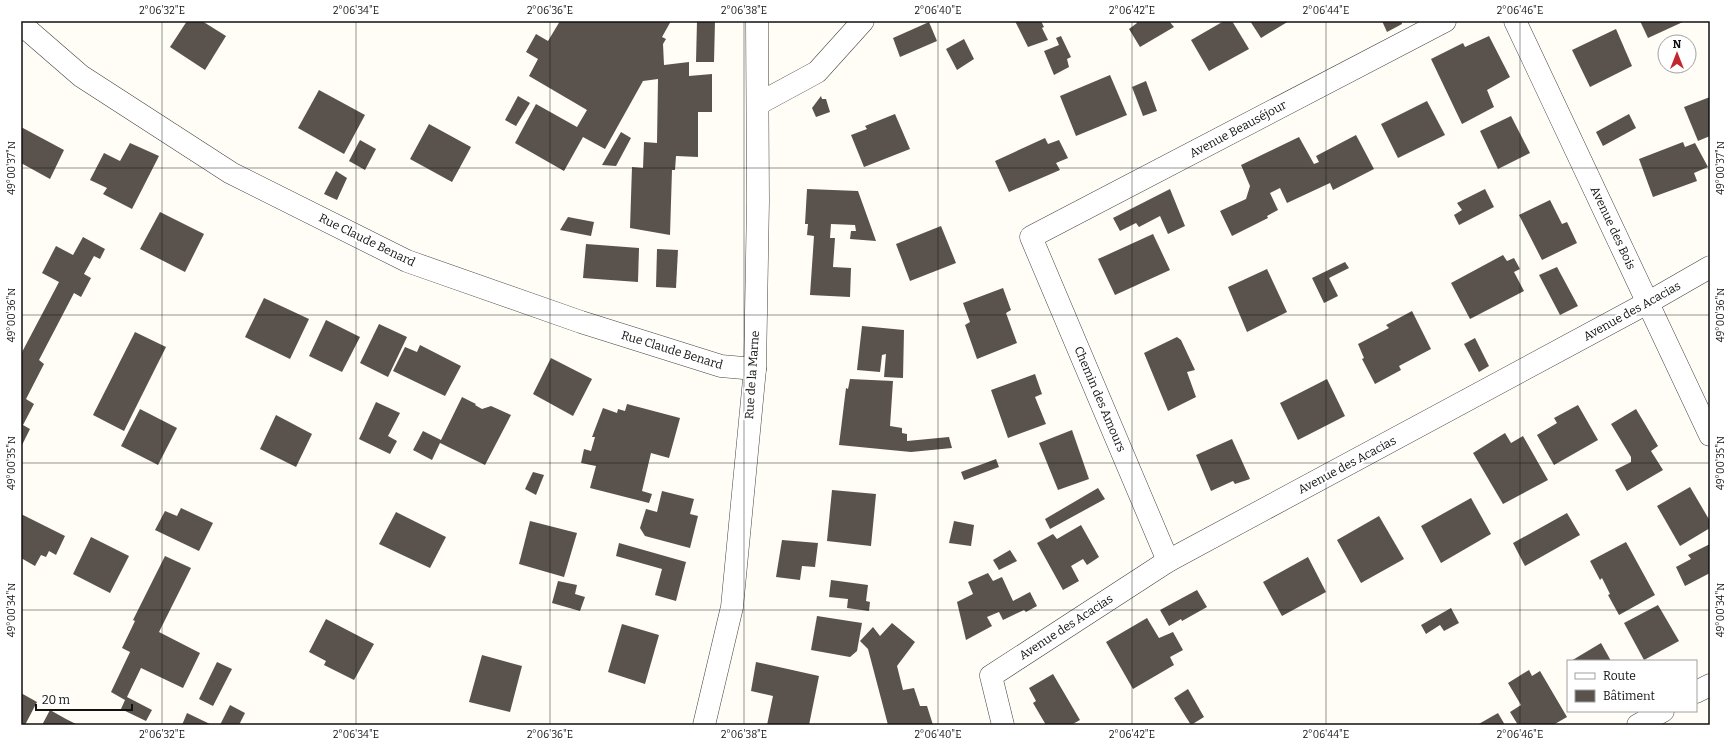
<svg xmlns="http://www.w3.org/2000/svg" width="1731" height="746" font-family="Bitter,serif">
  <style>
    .building { fill: #5a524d }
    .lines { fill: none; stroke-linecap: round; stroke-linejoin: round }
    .minor-casing { stroke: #444; stroke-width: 23 }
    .tertiary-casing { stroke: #444; stroke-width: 23 }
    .minor { stroke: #fff; stroke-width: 22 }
    .tertiary { stroke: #fff; stroke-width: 22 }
    .ticks { fill: none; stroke: #111; stroke-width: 1; stroke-opacity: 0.45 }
    .labels { text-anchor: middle; stroke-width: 4; stroke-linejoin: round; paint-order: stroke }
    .street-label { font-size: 12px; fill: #111; stroke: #fff }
    .neatline { fill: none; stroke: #111; stroke-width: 1.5 }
    .ticks-label { font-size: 10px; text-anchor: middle; fill: #111 }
  </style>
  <rect width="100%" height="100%" fill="#fffdf5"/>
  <g class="building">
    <path d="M 187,21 L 202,21 L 226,36 L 205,70 L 170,47 Z"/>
    <path d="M 560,21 L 671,21 L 662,37 L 666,39 L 663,44 L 664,65 L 689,62 L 689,76 L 712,74 L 712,112 L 698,112 L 698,157 L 676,156 L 675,170 L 672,170 L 670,235 L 630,228 L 632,167 L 643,168 L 644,142 L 657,143 L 658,79 L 643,81 L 605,149 L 583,137 L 564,171 L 515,143 L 536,104 L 577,127 L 587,110 L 529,76 L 538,59 L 526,52 L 536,34 L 548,41 Z"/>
    <path d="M 697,21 L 715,21 L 714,62 L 696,62 Z"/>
    <path d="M 1015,21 L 1041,21 L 1044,27 L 1042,28 L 1048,40 L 1028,47 Z"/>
    <path d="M 1136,21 L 1169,21 L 1174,27 L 1140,47 L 1129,29 L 1137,23 Z"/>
    <path d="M 1224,21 L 1232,21 L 1249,49 L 1209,71 L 1191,40 Z"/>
    <path d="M 1250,21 L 1289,21 L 1261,38 Z"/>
    <path d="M 1382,21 L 1401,21 L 1402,24 L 1387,32 Z"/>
    <path d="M 1640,21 L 1685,21 L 1648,38 Z"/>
    <path d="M 929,22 L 937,41 L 900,57 L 893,38 Z"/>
    <path d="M 1616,29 L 1632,66 L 1590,87 L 1572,50 Z"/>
    <path d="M 1061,36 L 1071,57 L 1067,59 L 1069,67 L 1054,75 L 1044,51 L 1059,45 L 1056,38 Z"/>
    <path d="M 1489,36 L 1510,77 L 1487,90 L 1494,107 L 1462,124 L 1431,59 L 1463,43 L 1465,47 Z"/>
    <path d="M 964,39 L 974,59 L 957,70 L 946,49 Z"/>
    <path d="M 1110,75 L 1127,115 L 1076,136 L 1060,96 Z"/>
    <path d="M 1146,81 L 1157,111 L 1143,116 L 1132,87 Z"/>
    <path d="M 319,90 L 365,115 L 344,154 L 298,128 Z"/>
    <path d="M 518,96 L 530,103 L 516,126 L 505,120 Z"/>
    <path d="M 821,96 L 822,99 L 826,99 L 830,112 L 816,117 L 812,108 Z"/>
    <path d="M 1710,97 L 1710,136 L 1698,141 L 1684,107 Z"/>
    <path d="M 1427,101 L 1445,135 L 1398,158 L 1381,124 Z"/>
    <path d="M 895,114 L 910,149 L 864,167 L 851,135 L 867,129 L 865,126 Z"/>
    <path d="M 1629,114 L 1636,128 L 1603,146 L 1596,132 Z"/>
    <path d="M 1511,116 L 1530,153 L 1498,169 L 1480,131 Z"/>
    <path d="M 429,124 L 471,147 L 452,182 L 410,159 Z"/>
    <path d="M 21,127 L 64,150 L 50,179 L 21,163 Z"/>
    <path d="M 621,132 L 631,138 L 616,166 L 602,165 Z"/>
    <path d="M 1356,135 L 1374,169 L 1333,190 L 1330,183 L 1287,203 L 1280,188 L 1270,193 L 1278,210 L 1267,216 L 1268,218 L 1232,236 L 1220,211 L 1246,199 L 1250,186 L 1241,165 L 1299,137 L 1314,164 L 1319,162 L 1316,156 Z"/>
    <path d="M 1045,138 L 1048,144 L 1059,140 L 1068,158 L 1056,163 L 1060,170 L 1009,192 L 995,161 Z"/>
    <path d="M 360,140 L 376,149 L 365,170 L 349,161 Z"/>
    <path d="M 1683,142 L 1685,147 L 1695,143 L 1708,167 L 1694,173 L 1697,181 L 1653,197 L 1639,159 Z"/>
    <path d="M 130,143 L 159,156 L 132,209 L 103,194 L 107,188 L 90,180 L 104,153 L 120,161 Z"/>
    <path d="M 336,171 L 347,178 L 337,200 L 324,194 Z"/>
    <path d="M 807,189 L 858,191 L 876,241 L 850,239 L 851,231 L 856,231 L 855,225 L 831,224 L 830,238 L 835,238 L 833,267 L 851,268 L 850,297 L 810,295 L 814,236 L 807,235 L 808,224 L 805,224 Z"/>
    <path d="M 1170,189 L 1185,226 L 1168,234 L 1160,216 L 1139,227 L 1136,223 L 1120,231 L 1113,218 Z"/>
    <path d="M 1485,189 L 1494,207 L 1459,225 L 1454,215 L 1462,210 L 1457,203 Z"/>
    <path d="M 1550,200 L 1562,224 L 1567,222 L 1577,243 L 1542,260 L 1519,215 Z"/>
    <path d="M 160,212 L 204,234 L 185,272 L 140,249 Z"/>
    <path d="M 568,217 L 594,222 L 591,236 L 560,230 Z"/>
    <path d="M 941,226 L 956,263 L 910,281 L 896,244 Z"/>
    <path d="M 1153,234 L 1170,270 L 1115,295 L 1098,259 Z"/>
    <path d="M 83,237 L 105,249 L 100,259 L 94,256 L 84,274 L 91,278 L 81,297 L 74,293 L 39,360 L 44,364 L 26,399 L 34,404 L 23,425 L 30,429 L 21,447 L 21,354 L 59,282 L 42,273 L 56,246 L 73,255 Z"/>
    <path d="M 586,244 L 639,248 L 638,282 L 583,278 Z"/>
    <path d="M 657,249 L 678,250 L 676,288 L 656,287 Z"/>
    <path d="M 1503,255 L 1507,261 L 1514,258 L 1520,269 L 1514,272 L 1524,291 L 1470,319 L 1451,283 Z"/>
    <path d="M 1345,262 L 1349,268 L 1329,278 L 1338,296 L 1324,303 L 1312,278 Z"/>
    <path d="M 1557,267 L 1578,306 L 1560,315 L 1539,275 Z"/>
    <path d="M 1267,269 L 1287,312 L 1247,332 L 1228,287 Z"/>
    <path d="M 1003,288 L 1011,310 L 1006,313 L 1017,343 L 977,359 L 965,325 L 970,322 L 963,303 Z"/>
    <path d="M 264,298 L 309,319 L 290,359 L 245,337 Z"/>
    <path d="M 1412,311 L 1431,349 L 1399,366 L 1401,370 L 1375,384 L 1362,359 L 1364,358 L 1358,344 L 1389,328 L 1386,325 Z"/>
    <path d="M 326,320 L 360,337 L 342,372 L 309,356 Z"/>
    <path d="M 379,324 L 407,337 L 388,377 L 360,363 Z"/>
    <path d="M 862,326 L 904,330 L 903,378 L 884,377 L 886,354 L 882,355 L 880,372 L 857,370 Z"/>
    <path d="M 135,332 L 166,347 L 124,431 L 93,415 Z"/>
    <path d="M 1177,337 L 1181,340 L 1195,370 L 1187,372 L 1196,397 L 1168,411 L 1144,353 Z"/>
    <path d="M 1475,338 L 1489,366 L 1479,372 L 1464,344 Z"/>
    <path d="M 420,345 L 461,366 L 445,396 L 393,371 L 405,347 L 417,352 Z"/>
    <path d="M 551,358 L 592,379 L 573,416 L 533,394 Z"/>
    <path d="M 1035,374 L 1042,394 L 1035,397 L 1046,424 L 1008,438 L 991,390 Z"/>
    <path d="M 850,379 L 893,381 L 890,426 L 902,428 L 902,433 L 907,434 L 907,441 L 949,437 L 952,448 L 911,452 L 839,445 L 846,388 L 848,389 Z"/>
    <path d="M 1327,379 L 1345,416 L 1298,440 L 1280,403 Z"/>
    <path d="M 462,397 L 476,404 L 475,405 L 482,409 L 491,406 L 511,415 L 485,465 L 440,443 L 432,460 L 413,450 L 423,431 L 441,440 Z"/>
    <path d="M 376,402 L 400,413 L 388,436 L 397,441 L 390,454 L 359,439 Z"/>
    <path d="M 627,404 L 680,418 L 669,458 L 651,453 L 642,491 L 652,494 L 649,503 L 590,488 L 596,466 L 581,463 L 584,449 L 591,451 L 595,437 L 592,437 L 603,408 L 617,413 L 618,409 L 625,411 Z"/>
    <path d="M 1578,405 L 1598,440 L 1554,465 L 1537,435 L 1557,423 L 1554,418 Z"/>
    <path d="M 140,409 L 177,428 L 158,465 L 121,446 Z"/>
    <path d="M 1636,409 L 1658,446 L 1651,451 L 1663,470 L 1627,491 L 1615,470 L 1631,462 L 1631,457 L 1611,424 Z"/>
    <path d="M 276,415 L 312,434 L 296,467 L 260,449 Z"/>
    <path d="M 1072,430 L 1089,479 L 1058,490 L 1039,443 Z"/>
    <path d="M 1505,433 L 1511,443 L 1523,436 L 1548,480 L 1503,504 L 1473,453 Z"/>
    <path d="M 1232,439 L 1250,479 L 1235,484 L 1233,481 L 1211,491 L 1196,455 Z"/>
    <path d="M 996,459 L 999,467 L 964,480 L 961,472 Z"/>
    <path d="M 533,472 L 544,475 L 536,495 L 525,489 Z"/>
    <path d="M 1690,487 L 1710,521 L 1710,528 L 1680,546 L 1657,506 Z"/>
    <path d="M 1098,488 L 1105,499 L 1050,529 L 1045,519 Z"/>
    <path d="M 832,490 L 876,494 L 871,546 L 827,541 Z"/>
    <path d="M 662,491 L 694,499 L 690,514 L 698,516 L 690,548 L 645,536 L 640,528 L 646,509 L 657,512 Z"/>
    <path d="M 1471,498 L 1491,534 L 1441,563 L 1421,526 Z"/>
    <path d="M 181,508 L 213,523 L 199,551 L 155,530 L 165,511 L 177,516 Z"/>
    <path d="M 396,512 L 446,537 L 430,568 L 379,544 Z"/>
    <path d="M 1567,513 L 1580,535 L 1525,566 L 1513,543 Z"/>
    <path d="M 21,514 L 65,536 L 56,555 L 49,551 L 46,557 L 41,555 L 35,566 L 21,558 Z"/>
    <path d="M 1379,516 L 1404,559 L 1361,583 L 1337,540 Z"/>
    <path d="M 530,521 L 577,533 L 564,577 L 519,564 Z"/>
    <path d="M 954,521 L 974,525 L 971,546 L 949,543 Z"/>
    <path d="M 1081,525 L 1099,557 L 1087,565 L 1083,559 L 1071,566 L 1079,581 L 1063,590 L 1037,543 L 1053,534 L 1057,539 Z"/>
    <path d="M 91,537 L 129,556 L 110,593 L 73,574 Z"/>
    <path d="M 782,540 L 818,543 L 815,567 L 802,566 L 800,580 L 776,577 Z"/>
    <path d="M 1626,542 L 1655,595 L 1619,615 L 1608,595 L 1610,594 L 1602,578 L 1600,580 L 1590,561 Z"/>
    <path d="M 619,543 L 686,562 L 676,601 L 655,595 L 662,569 L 616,556 Z"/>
    <path d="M 1710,544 L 1710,573 L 1685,586 L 1676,567 L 1691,559 L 1688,555 Z"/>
    <path d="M 1010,550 L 1017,561 L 999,570 L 993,560 Z"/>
    <path d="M 165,556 L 191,568 L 159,632 L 200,653 L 183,688 L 141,668 L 127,697 L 152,710 L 146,721 L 121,709 L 125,700 L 111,692 L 130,652 L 122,648 L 135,621 L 133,620 Z"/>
    <path d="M 1308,557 L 1326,592 L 1282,616 L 1263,582 Z"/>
    <path d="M 988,573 L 993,581 L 1002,577 L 1013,601 L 1030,592 L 1037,606 L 1026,612 L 1024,610 L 1003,620 L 999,612 L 987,617 L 992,626 L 966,640 L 957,602 L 973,594 L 968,582 Z"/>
    <path d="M 831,580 L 868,585 L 866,601 L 870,602 L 869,611 L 847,608 L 848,599 L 829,597 Z"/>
    <path d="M 558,581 L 577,585 L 575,594 L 585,597 L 580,611 L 552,603 Z"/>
    <path d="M 1197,590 L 1207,607 L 1182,621 L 1181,619 L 1169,626 L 1160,610 Z"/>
    <path d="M 1658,605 L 1679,641 L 1644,660 L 1624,623 Z"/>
    <path d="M 1451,608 L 1459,623 L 1444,631 L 1440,625 L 1426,634 L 1421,625 Z"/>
    <path d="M 817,616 L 862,623 L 857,651 L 850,657 L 811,650 Z"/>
    <path d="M 1147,618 L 1159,638 L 1173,632 L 1183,650 L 1170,657 L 1174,665 L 1133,689 L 1106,642 Z"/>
    <path d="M 326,619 L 374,644 L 354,680 L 324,665 L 326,661 L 309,652 Z"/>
    <path d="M 892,623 L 915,642 L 897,666 L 903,690 L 914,688 L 920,706 L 927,706 L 933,725 L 888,725 L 868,649 L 860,641 L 873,627 L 880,636 Z"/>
    <path d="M 622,624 L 659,635 L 645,684 L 608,672 Z"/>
    <path d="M 1601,643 L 1611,661 L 1571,661 Z"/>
    <path d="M 482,655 L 522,666 L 510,712 L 469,702 Z"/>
    <path d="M 217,662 L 232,669 L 213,706 L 199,699 Z"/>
    <path d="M 756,662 L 819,676 L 809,725 L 767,725 L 773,696 L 751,691 Z"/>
    <path d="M 1529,670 L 1532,676 L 1540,671 L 1567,717 L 1553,725 L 1518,725 L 1510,712 L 1521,705 L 1508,683 Z"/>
    <path d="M 1053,674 L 1080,720 L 1071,725 L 1046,725 L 1033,703 L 1036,701 L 1029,688 Z"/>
    <path d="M 1188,689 L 1204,717 L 1191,725 L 1174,698 Z"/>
    <path d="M 21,693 L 37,702 L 25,725 L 21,725 Z"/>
    <path d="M 230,705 L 245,713 L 239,725 L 220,725 Z"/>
    <path d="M 50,710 L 66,719 L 78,725 L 42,725 Z"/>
    <path d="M 187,713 L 212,725 L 182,725 Z"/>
    <path d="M 1498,713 L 1505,725 L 1477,725 Z"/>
  </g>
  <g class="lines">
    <defs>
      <g id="minor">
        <path d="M 1515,21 L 1710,435"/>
        <path d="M 21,24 L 81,76 L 231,173 L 407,261 L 581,322 L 721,366 L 755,369"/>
        <path d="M 758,104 L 817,72 L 863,21"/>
        <path d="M 1168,561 L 1031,237 L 1445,21"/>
        <path d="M 1696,692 L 1710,685"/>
        <path d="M 1003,725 L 991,676 L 1168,561 L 1649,302 L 1710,267"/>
        <path d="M 1638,725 L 1663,711"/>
      </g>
      <path id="tertiary" d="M 704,725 L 732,607 L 755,369 L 758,201 L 757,21"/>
    </defs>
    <use href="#minor" class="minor-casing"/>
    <use href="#tertiary" class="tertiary-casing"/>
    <use href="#minor" class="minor"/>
    <use href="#tertiary" class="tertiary"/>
  </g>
  <path class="ticks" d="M 162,21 L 162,725M 356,21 L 356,725M 550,21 L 550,725M 744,21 L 744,725M 938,21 L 938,725M 1132,21 L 1132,725M 1326,21 L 1326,725M 1520,21 L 1520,725M 21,168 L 1710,168M 21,315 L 1710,315M 21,463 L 1710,463M 21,610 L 1710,610"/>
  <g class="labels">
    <g class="street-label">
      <text transform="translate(1238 129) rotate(-28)" y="4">Avenue Beauséjour</text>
      <text transform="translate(1613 228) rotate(65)" y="4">Avenue des Bois</text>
      <text transform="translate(367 240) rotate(26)" y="4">Rue Claude Benard</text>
      <text transform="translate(1632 311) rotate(-29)" y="4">Avenue des Acacias</text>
      <text transform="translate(672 350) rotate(17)" y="4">Rue Claude Benard</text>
      <text transform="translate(752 375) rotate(-86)" y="4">Rue de la Marne</text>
      <text transform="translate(1100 399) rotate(67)" y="4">Chemin des Amours</text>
      <text transform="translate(1347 465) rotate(-28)" y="4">Avenue des Acacias</text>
      <text transform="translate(1066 627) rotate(-33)" y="4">Avenue des Acacias</text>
    </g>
  </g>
  <rect width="1731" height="746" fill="none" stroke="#ffffff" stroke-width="44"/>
  <rect x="1567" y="660" width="130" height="52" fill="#ffffff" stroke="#a0a0a0"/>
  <rect x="1575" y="673" width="20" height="6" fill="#ffffff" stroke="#a0a0a0"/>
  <text x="1603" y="680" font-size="12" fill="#111111">Route</text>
  <rect x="1575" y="690" width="20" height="12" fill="#5a524d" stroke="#a0a0a0"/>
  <text x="1603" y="700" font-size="12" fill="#111111">Bâtiment</text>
  <g transform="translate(1677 54)"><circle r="19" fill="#ffffff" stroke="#a0a0a0"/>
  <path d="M0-3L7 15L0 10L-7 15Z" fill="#c4262e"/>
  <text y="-6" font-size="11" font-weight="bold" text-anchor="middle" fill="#111111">N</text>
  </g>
  <path d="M36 704v6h96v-6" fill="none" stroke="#111111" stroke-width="2"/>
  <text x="42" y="704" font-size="12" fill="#111111" stroke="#ffffff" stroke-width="3" paint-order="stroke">20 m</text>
  <rect x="22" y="22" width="1687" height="702" class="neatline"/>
  <g class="ticks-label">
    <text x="162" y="14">2°06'32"E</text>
    <text x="356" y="14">2°06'34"E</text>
    <text x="550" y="14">2°06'36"E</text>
    <text x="744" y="14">2°06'38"E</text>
    <text x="938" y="14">2°06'40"E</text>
    <text x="1132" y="14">2°06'42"E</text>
    <text x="1326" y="14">2°06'44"E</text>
    <text x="1520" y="14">2°06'46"E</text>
    <text transform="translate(11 168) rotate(-90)" y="4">49°00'37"N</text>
    <text transform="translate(1720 168) rotate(-90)" y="4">49°00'37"N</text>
    <text transform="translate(11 315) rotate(-90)" y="4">49°00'36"N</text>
    <text transform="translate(1720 315) rotate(-90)" y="4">49°00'36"N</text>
    <text transform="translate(11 463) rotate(-90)" y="4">49°00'35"N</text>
    <text transform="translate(1720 463) rotate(-90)" y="4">49°00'35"N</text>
    <text transform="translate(11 610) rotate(-90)" y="4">49°00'34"N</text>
    <text transform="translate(1720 610) rotate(-90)" y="4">49°00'34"N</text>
    <text x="162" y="738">2°06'32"E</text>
    <text x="356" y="738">2°06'34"E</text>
    <text x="550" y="738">2°06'36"E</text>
    <text x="744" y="738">2°06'38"E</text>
    <text x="938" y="738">2°06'40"E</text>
    <text x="1132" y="738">2°06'42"E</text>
    <text x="1326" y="738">2°06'44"E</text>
    <text x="1520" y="738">2°06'46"E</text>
  </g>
</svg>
